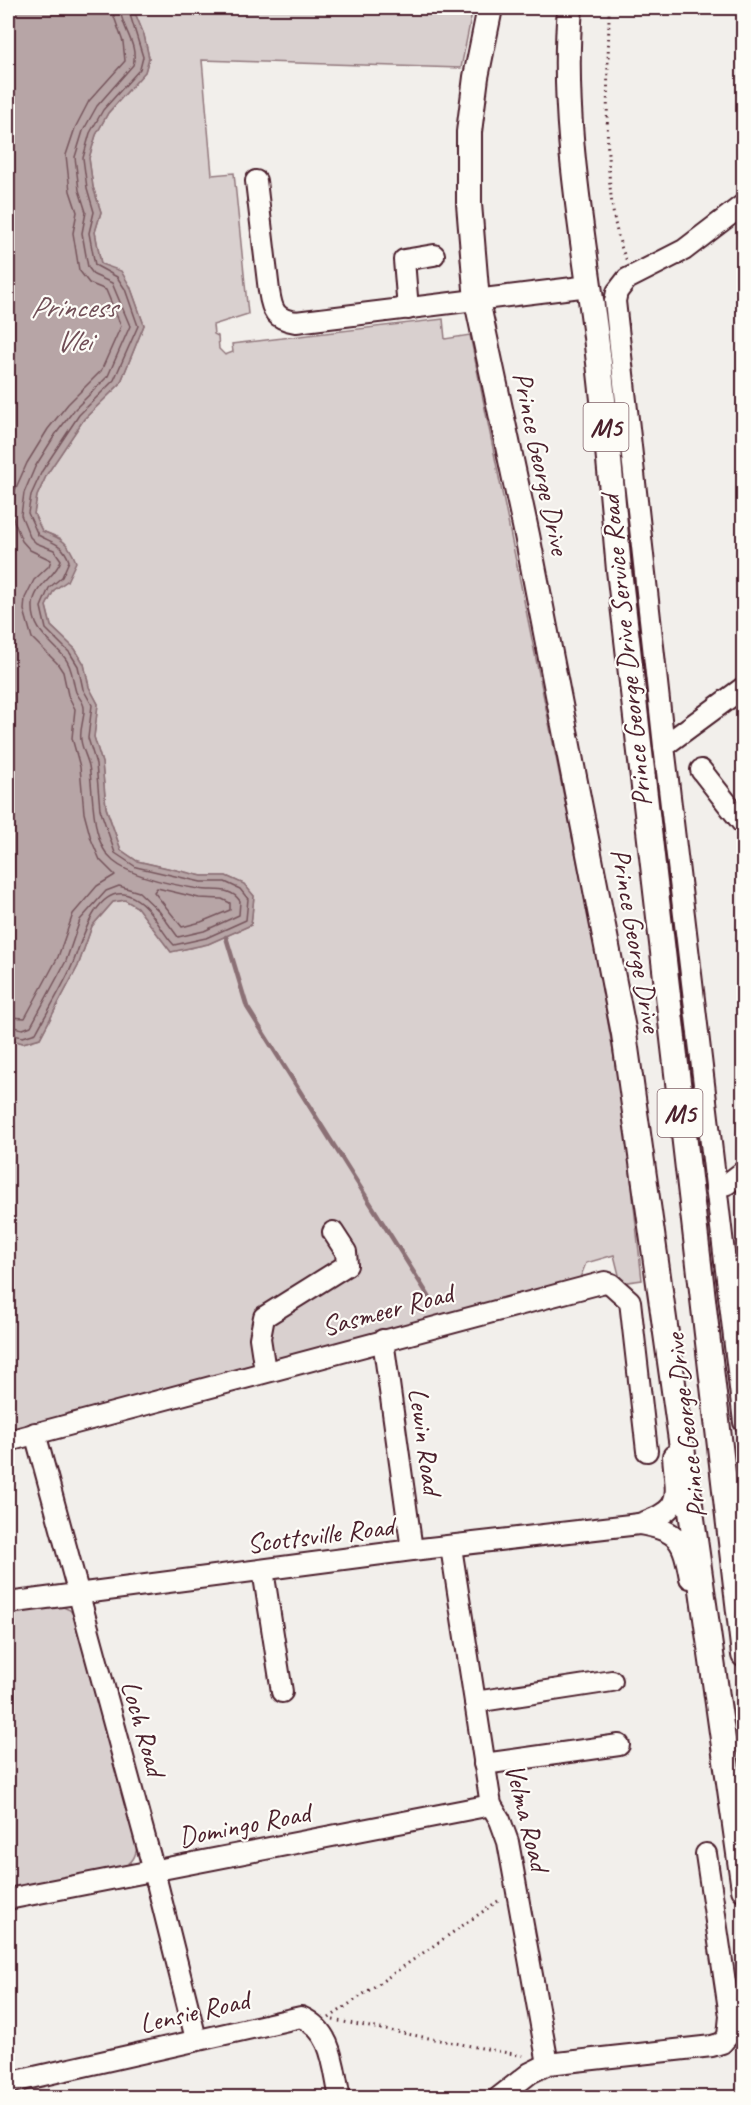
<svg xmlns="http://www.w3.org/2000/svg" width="751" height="2105" font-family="Caveat,sans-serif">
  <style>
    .green { fill: #d9d0cf; stroke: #92787d; stroke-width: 1.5 }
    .water { fill: #b7a5a6; stroke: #8b6f75; stroke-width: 1.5 }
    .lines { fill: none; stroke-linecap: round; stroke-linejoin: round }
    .shore { stroke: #76555c; stroke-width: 1.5 }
    .stream { stroke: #8b6f75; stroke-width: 4.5 }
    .minor-casing { stroke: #4a1f2b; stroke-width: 24 }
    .major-casing { stroke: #4a1f2b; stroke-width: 28 }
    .path { stroke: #4a1f2b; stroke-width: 3; stroke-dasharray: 1.5 4.5; stroke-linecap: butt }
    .minor { stroke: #fdfcf7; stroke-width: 20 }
    .major { stroke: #fdfcf7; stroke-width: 24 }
    .labels { text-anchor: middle; stroke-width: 4.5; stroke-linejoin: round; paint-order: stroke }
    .shield { fill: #fdfcf7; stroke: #806168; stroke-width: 1.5 }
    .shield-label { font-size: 27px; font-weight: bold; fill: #4a1f2b }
    .street-label { font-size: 28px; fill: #4a1f2b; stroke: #fdfcf7 }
    .water-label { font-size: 30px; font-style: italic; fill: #704e56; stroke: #fdfcf7 }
  </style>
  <rect width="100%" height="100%" fill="#f2efeb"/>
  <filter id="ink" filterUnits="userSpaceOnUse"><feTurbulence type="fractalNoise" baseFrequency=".0167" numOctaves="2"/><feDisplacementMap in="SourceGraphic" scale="12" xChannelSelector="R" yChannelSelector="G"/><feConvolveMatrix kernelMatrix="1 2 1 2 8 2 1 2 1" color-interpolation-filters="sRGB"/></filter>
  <g filter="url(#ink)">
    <g class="green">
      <path d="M 133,8 L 473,8 L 461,68 L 202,60 L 212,175 L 234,173 L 248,314 L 213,325 L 214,334 L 218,336 L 219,349 L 225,355 L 233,352 L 232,344 L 443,319 L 445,339 L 470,335 L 596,954 L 624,1114 L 642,1280 L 621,1283 L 614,1255 L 586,1263 L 580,1278 L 8,1434 L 8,1039 L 23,1043 L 40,1038 L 78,966 L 92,926 L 113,902 L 125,900 L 137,907 L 171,952 L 208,944 L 251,925 L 254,896 L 244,884 L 226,876 L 202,876 L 137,861 L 121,850 L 106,807 L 102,763 L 94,737 L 98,704 L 89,687 L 84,664 L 75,649 L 51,626 L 46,606 L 54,590 L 67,581 L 60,538 L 42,531 L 34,514 L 37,496 L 47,474 L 84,419 L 120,384 L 144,325 L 130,286 L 101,264 L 95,232 L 101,212 L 93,187 L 89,158 L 96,135 L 108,113 L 145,72 L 149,58 L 144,35 Z"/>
      <path d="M 59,1605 L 70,1610 L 77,1620 L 137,1842 C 137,1856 133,1863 120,1869 L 8,1891 L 8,1611 Z"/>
    </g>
    <path class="water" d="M 8,8 L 133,8 L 144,35 L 149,58 L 145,72 L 108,113 L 96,135 L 89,158 L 93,187 L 101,212 L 95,232 L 101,264 L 121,271 L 130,286 L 144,325 L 120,384 L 84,419 L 47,474 L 37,496 L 34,514 L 42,531 C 62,539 68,541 76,562 L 67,581 L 54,590 L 46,606 L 51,626 L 75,649 L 84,664 L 89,687 L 98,704 L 94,737 L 102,763 L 106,808 L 121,850 L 137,861 L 202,876 L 226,876 L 244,884 L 254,896 L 251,925 L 208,944 L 171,952 L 137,907 L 125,900 L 113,902 L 92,926 L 78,966 L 40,1038 L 23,1043 L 8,1039 Z"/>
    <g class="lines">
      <g class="shore">
        <path d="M 157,888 L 199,898 L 222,899 L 230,903 L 230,910 L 201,922 L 182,927 L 154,892 Z"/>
        <path d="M 8,1017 L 25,1018 L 58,957 L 73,914 L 97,886 L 115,875 L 100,860 L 91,839 L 84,813 L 80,767 L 72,738 L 75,709 L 68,695 L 63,672 L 57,663 L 32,638 L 24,610 L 25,598 L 34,580 L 49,566 L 51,560 L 30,550 L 22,541 L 12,516 L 15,490 L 27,463 L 48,429 L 68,404 L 101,371 L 121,326 L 106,290 L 89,283 L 79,270 L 73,233 L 77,212 L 70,191 L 66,155 L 75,128 L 89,101 L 125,61 L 123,42 L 111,8"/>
        <path d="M 8,1026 L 23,1029 L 31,1026 L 66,961 L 80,920 L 106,891 L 119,886 L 139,892 L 159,911 L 178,937 L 204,931 L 239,915 L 240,901 C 230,886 214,892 199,889 C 174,885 132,877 113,861 C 90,842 94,792 89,766 C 87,757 82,749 81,740 C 79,729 85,718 84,708 C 84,702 78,697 76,692 C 72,680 73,668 65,658 C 51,640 32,632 33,605 C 34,585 56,577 61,560 L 54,550 L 36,543 L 30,537 L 21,515 L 24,493 L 35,467 L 55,435 L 74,410 L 108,376 L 130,326 L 112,283 L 94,275 L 88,267 L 82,233 L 86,212 L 79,190 L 75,157 L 83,131 L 97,106 L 133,65 C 139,44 121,28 120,8"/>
        <path d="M 8,1034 L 23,1037 L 36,1033 C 48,1010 63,987 73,963 C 81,943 96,884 128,895 C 151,903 159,930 174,945 L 206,938 L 246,920 L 248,899 L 240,889 L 225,882 L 201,882 L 136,867 L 115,853 L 100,809 L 96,764 L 88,738 L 92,705 L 83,689 L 78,666 L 70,653 L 46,629 L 41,607 L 49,588 L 62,577 L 69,561 C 63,543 52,543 38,535 L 28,513 L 31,495 L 42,471 L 79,415 L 114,380 L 138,326 L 125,289 L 117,277 L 95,265 L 89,233 L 94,212 L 87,188 L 83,158 L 90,133 L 103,110 L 140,69 L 143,57 L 128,8"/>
      </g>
      <path class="stream" d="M 226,937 L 247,1007 L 433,1303"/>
      <defs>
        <g id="minor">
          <path d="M 256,181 L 269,291 C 272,311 275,319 296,322 L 589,286"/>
          <path d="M 744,204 L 684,250 L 627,279 L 617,292 L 615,301 L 664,746 L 744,1422"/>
          <path d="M 408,309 L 404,260 L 434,255"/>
          <path d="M 664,746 L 744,687"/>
          <path d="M 701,770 L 744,825"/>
          <path d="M 716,1187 L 727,1184 L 744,1171"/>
          <path d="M 383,1340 L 412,1550"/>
          <path d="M 265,1371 L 260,1338 L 264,1317 L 347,1265 L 346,1252 L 333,1232"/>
          <path d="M 35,1433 L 154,1871 L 196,2039"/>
          <path d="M 8,1441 L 605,1282 L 611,1284 L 630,1301 L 647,1451"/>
          <path d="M 639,1524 C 680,1531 683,1540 690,1578"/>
          <path d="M 451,1547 L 491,1805 L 500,1820 L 508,1842 L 548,2064"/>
          <path d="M 263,1570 L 282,1692"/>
          <path d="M 8,1603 L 412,1550 L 639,1524 C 685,1509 676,1497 673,1456"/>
          <path d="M 475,1702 L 612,1681"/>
          <path d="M 484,1764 L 619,1745"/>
          <path d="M 8,1899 L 491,1805"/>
          <path d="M 8,2083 L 301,2017 C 333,2031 333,2066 340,2098"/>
          <path d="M 498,2098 L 530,2073 L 548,2064 L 712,2046 L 722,2043 L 728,2036 L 730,2016 L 706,1854"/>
        </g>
        <g id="major">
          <path d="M 490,8 L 476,77 L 469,132 L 469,204 L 477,301 L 527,535 L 624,1034 L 744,1889"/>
          <path d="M 570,8 C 561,115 581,223 595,329 C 605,409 612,490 619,570 L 744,1655"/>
        </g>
      </defs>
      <use href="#minor" class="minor-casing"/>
      <use href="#major" class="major-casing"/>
      <g class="path">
        <path d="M 609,8 C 609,74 599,204 627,261"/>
        <path d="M 329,2018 L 501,1899"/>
        <path d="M 333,2020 L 524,2056"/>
      </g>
      <use href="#minor" class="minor"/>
      <use href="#major" class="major"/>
    </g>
  </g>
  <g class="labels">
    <g class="shield">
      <rect x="583.5" y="403" width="45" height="48" rx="4.5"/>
      <rect x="657.5" y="1089" width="45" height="48" rx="4.5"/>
    </g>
    <g class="shield-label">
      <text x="606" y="436">M5</text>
      <text x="680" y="1122">M5</text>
    </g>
    <g class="street-label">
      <text transform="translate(542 463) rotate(78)" y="10">Prince George Drive</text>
      <text transform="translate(625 651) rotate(-96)" y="10">Prince George Drive Service Road</text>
      <text transform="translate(637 940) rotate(80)" y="10">Prince George Drive</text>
      <text transform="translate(387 1309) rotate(-15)" y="10">Sasmeer Road</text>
      <text transform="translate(685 1426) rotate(-97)" y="10">Prince George Drive</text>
      <text transform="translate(426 1441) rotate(82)" y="10">Lewin Road</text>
      <text transform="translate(320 1534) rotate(-7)" y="10">Scottsville Road</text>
      <text transform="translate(144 1728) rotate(74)" y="10">Loch Road</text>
      <text transform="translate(528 1817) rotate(76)" y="10">Velma Road</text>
      <text transform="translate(244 1824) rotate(-11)" y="10">Domingo Road</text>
      <text transform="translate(194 2011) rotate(-13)" y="10">Lensie Road</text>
    </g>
    <g class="water-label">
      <text x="73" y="317">Princess<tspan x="73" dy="34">Vlei</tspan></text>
    </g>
  </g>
  <rect width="751" height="2105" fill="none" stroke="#fdfcf7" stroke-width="30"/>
  <rect x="15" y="15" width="721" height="2075" fill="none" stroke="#4a1f2b" stroke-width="2" filter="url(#ink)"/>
</svg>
